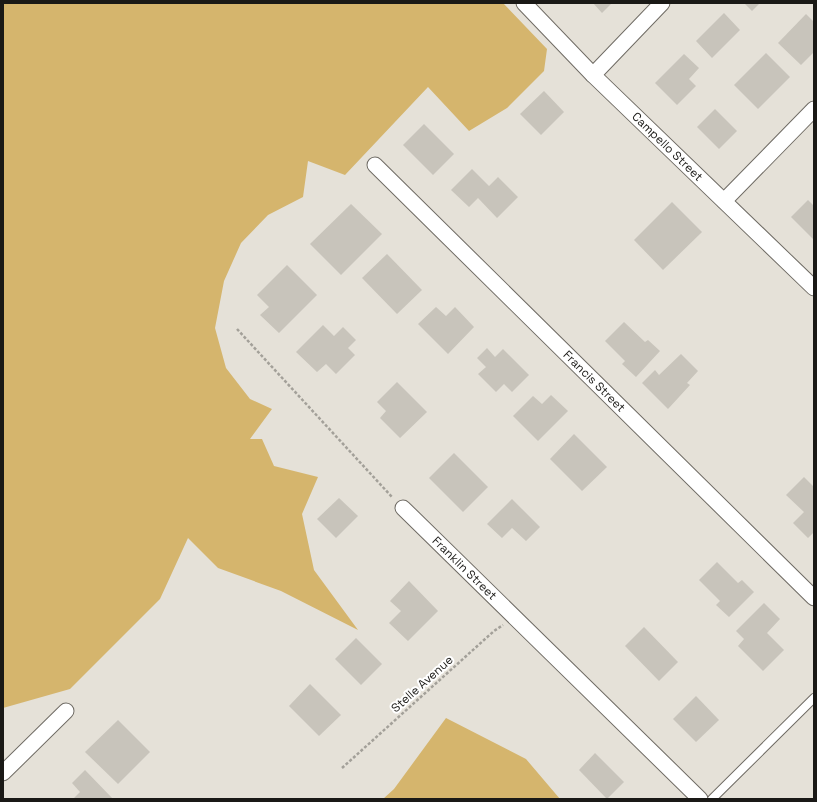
<svg xmlns="http://www.w3.org/2000/svg" width="817" height="802" font-family="'Space Grotesk',sans-serif">
  <style>
    .green { fill: #d5b56d }
    .building { fill: #c8c4bb }
    .lines { fill: none; stroke-linecap: round; stroke-linejoin: round }
    .lane-casing { stroke: #6f6b64; stroke-width: 10 }
    .street-casing { stroke: #6f6b64; stroke-width: 17 }
    .path { stroke: #a3a099; stroke-width: 2.5; stroke-dasharray: 3 2; stroke-linecap: butt }
    .lane { stroke: #fff; stroke-width: 8 }
    .street { stroke: #fff; stroke-width: 15 }
    .labels { text-anchor: middle; stroke-width: 4; stroke-linejoin: round; paint-order: stroke }
    .street-label { font-size: 12px; fill: #1a1916; stroke: #fff }
  </style>
  <rect width="100%" height="100%" fill="#e5e1d8"/>
  <g class="green">
    <path d="M 3,3 L 503,3 L 547,49 L 544,71 L 507,108 L 469,131 L 428,87 L 345,175 L 308,161 L 303,197 L 268,215 L 241,243 L 224,281 L 215,328 L 226,368 L 250,399 L 272,409 L 250,439 L 262,439 L 274,466 L 318,477 L 302,514 L 314,570 L 358,630 L 281,591 L 218,568 L 188,538 L 160,599 L 70,689 L 3,708 Z"/>
    <path d="M 446,718 L 526,759 L 560,799 L 383,799 L 394,789 Z"/>
  </g>
  <g class="building">
    <path d="M 593,3 L 612,3 L 602,13 Z"/>
    <path d="M 744,3 L 760,3 L 752,11 Z"/>
    <path d="M 724,13 L 740,30 L 712,58 L 696,41 Z"/>
    <path d="M 806,14 L 814,22 L 814,52 L 801,65 L 778,43 Z"/>
    <path d="M 766,53 L 790,77 L 758,109 L 734,85 Z"/>
    <path d="M 684,54 L 699,68 L 689,79 L 696,86 L 677,105 L 655,83 Z"/>
    <path d="M 544,91 L 564,112 L 541,135 L 520,114 Z"/>
    <path d="M 715,109 L 737,131 L 719,149 L 697,127 Z"/>
    <path d="M 424,124 L 454,154 L 433,175 L 403,145 Z"/>
    <path d="M 472,169 L 489,186 L 498,177 L 518,197 L 497,218 L 478,198 L 469,207 L 451,190 Z"/>
    <path d="M 808,200 L 814,206 L 814,240 L 791,217 Z"/>
    <path d="M 672,202 L 702,232 L 663,270 L 634,240 Z"/>
    <path d="M 351,204 L 382,234 L 341,275 L 310,244 Z"/>
    <path d="M 387,254 L 422,290 L 397,314 L 362,278 Z"/>
    <path d="M 287,265 L 317,295 L 279,333 L 260,315 L 269,307 L 257,295 Z"/>
    <path d="M 436,307 L 446,316 L 455,307 L 474,327 L 448,354 L 418,324 Z"/>
    <path d="M 624,322 L 645,342 L 648,340 L 660,351 L 636,377 L 622,364 L 625,361 L 605,341 Z"/>
    <path d="M 323,325 L 334,336 L 343,327 L 356,340 L 348,348 L 355,355 L 336,374 L 326,364 L 317,372 L 296,352 Z"/>
    <path d="M 487,348 L 495,357 L 503,349 L 529,375 L 512,392 L 504,384 L 496,392 L 478,374 L 486,367 L 477,358 Z"/>
    <path d="M 681,354 L 698,371 L 687,383 L 690,385 L 668,409 L 642,383 L 655,370 L 659,375 Z"/>
    <path d="M 397,382 L 427,412 L 400,438 L 380,418 L 386,411 L 377,402 Z"/>
    <path d="M 551,395 L 568,411 L 538,441 L 513,416 L 533,396 L 542,404 Z"/>
    <path d="M 574,434 L 607,467 L 582,491 L 550,459 Z"/>
    <path d="M 454,453 L 488,487 L 463,512 L 429,478 Z"/>
    <path d="M 804,477 L 814,487 L 814,532 L 808,538 L 793,523 L 804,512 L 786,495 Z"/>
    <path d="M 339,498 L 358,516 L 336,538 L 317,519 Z"/>
    <path d="M 512,499 L 540,527 L 526,541 L 512,528 L 502,538 L 487,524 Z"/>
    <path d="M 717,562 L 738,583 L 742,580 L 754,592 L 729,617 L 716,605 L 720,601 L 699,580 Z"/>
    <path d="M 409,581 L 438,611 L 408,641 L 389,623 L 401,611 L 390,601 Z"/>
    <path d="M 764,603 L 780,619 L 767,633 L 784,650 L 763,671 L 738,646 L 744,639 L 736,631 Z"/>
    <path d="M 644,627 L 678,662 L 659,681 L 625,646 Z"/>
    <path d="M 356,638 L 382,664 L 361,685 L 335,659 Z"/>
    <path d="M 310,684 L 341,715 L 319,736 L 289,706 Z"/>
    <path d="M 696,696 L 719,720 L 696,742 L 673,719 Z"/>
    <path d="M 118,720 L 150,752 L 118,784 L 85,752 Z"/>
    <path d="M 595,753 L 624,782 L 607,799 L 579,770 Z"/>
    <path d="M 85,770 L 113,799 L 73,799 L 80,792 L 72,783 Z"/>
  </g>
  <g class="lines">
    <defs>
      <path id="lane" d="M 712,799 L 814,698"/>
      <g id="street">
        <path id="s1" d="M 524,3 L 593,75 L 814,288"/>
        <path d="M 593,75 L 662,3"/>
        <path id="s2" d="M 375,165 L 814,598"/>
        <path d="M 724,201 L 814,109"/>
        <path id="s3" d="M 403,508 L 700,799"/>
        <path d="M 3,773 L 66,711"/>
      </g>
    </defs>
    <use href="#lane" class="lane-casing"/>
    <use href="#street" class="street-casing"/>
    <g class="path">
      <path d="M 237,329 L 392,497"/>
      <path d="M 342,768 L 494,631 L 503,625"/>
    </g>
    <use href="#lane" class="lane"/>
    <use href="#street" class="street"/>
  </g>
  <g class="labels">
    <g class="street-label">
      <text dy="4" stroke="none"><textPath href="#s1" startOffset="203">Campello Street</textPath></text>
      <text dy="4" stroke="none"><textPath href="#s2" startOffset="308">Francis Street</textPath></text>
      <text dy="4" stroke="none"><textPath href="#s3" startOffset="86">Franklin Street</textPath></text>
      <text transform="translate(422 684) rotate(-42)" y="4">Stelle Avenue</text>
    </g>
  </g>
  <rect width="817" height="802" fill="none" stroke="#1a1916" stroke-width="8"/>
</svg>
